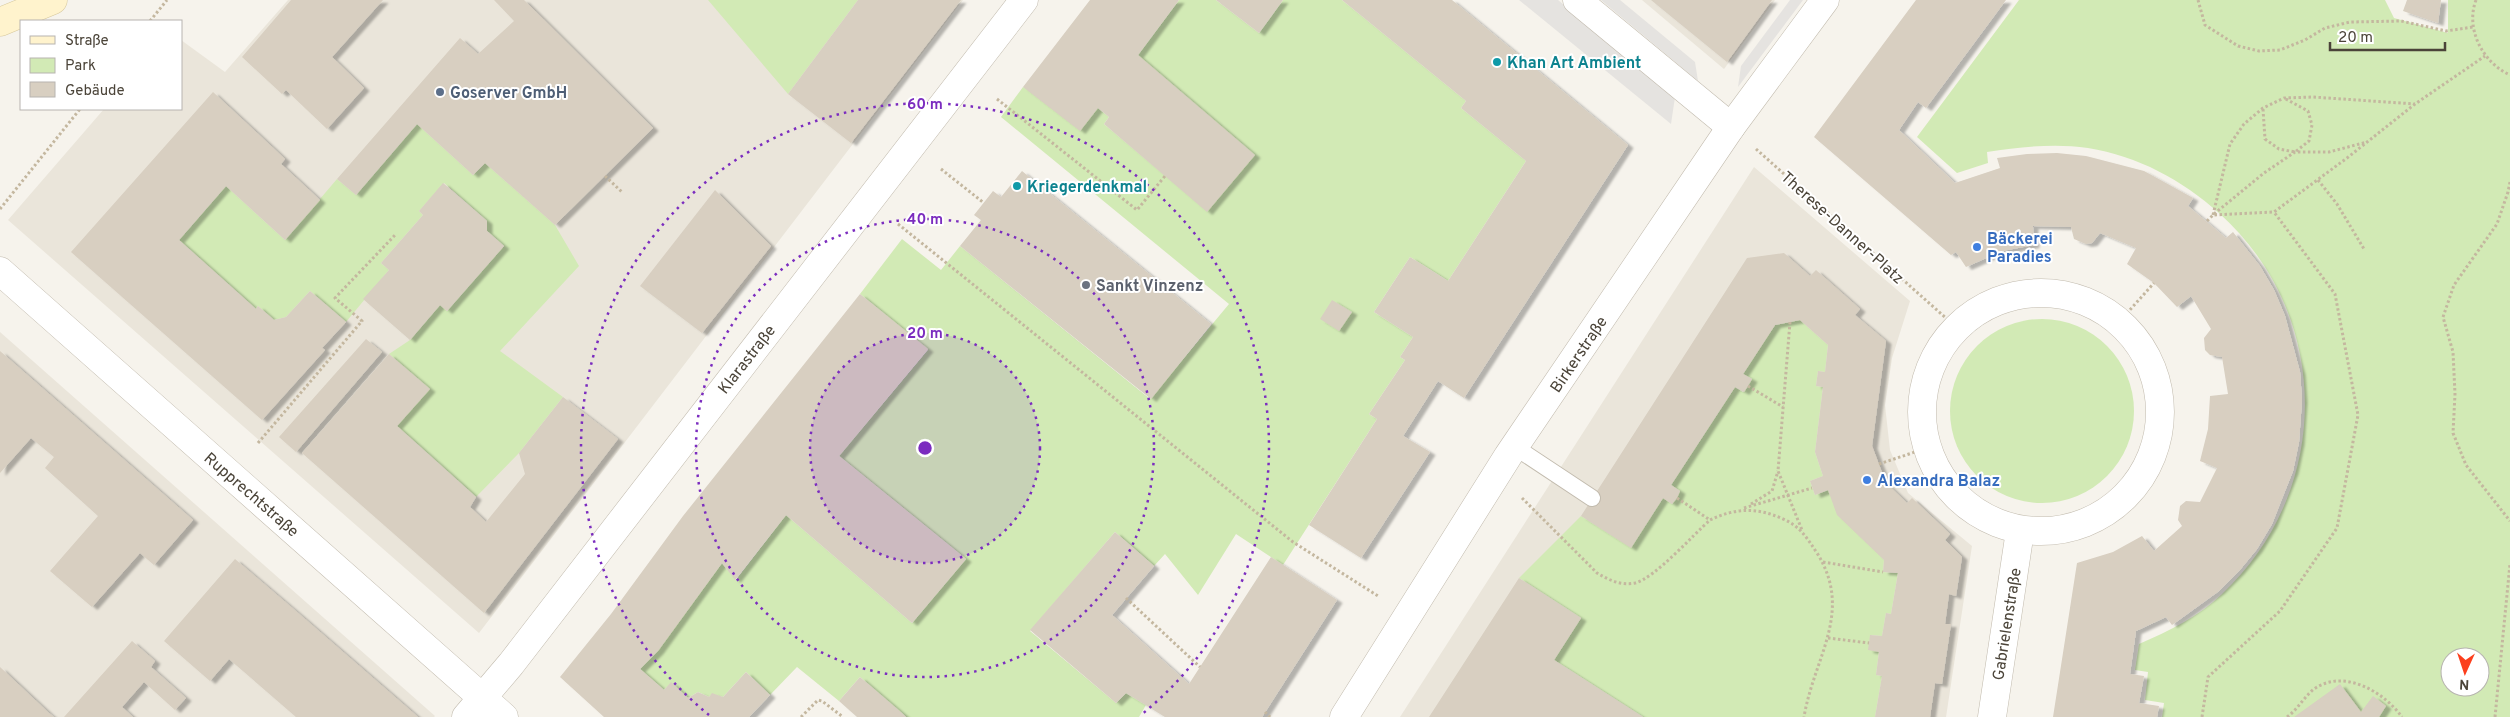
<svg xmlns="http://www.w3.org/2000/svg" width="2510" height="717" font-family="Overpass,sans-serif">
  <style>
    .residential { fill: #eae5da }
    .green { fill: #d2eab5; fill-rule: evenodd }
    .parking { fill: #e5e3e0 }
    .building { fill: #d8cfc1; filter: url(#shadow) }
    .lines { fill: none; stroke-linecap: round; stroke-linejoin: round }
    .lane-casing { stroke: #c2bbae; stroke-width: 18 }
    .street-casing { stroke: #c2bbae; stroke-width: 29 }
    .secondary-casing { stroke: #d6c79b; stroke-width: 29 }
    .path { stroke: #c4b79f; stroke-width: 3; stroke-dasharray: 2.5 2.5; stroke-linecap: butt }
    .lane { stroke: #fff; stroke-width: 16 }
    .street { stroke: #fff; stroke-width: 28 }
    .secondary { stroke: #fff3cd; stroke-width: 28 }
    .ring { fill: none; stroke: #7b2cbf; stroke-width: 2.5; stroke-dasharray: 2.5 5 }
    .culture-dot { fill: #0f9aa8; stroke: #fff; stroke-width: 2 }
    .service-dot { fill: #5c6f8a; stroke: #fff; stroke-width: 2 }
    .shop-dot { fill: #3f7fe0; stroke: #fff; stroke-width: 2 }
    .worship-dot { fill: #6b7280; stroke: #fff; stroke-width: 2 }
    .labels { text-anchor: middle; stroke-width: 4; stroke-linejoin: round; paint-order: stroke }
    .culture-label { font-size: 16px; font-weight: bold; fill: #0d838f; stroke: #fff; text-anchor: start }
    .service-label { font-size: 16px; font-weight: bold; fill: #4e5e75; stroke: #fff; text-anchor: start }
    .street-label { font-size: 16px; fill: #4b4439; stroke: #fff }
    .shop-label { font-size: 16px; font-weight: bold; fill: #366cbe; stroke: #fff; text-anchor: start }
    .worship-label { font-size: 16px; font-weight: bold; fill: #5b616d; stroke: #fff; text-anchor: start }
    .centre { fill: #7b2cbf; stroke: #fff; stroke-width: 2.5 }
    .ring-label { font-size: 15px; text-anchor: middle; font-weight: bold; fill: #7b2cbf; stroke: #fff; stroke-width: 4; stroke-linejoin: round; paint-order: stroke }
  </style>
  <defs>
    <filter id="shadow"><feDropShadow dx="5.5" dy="3" stdDeviation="1" flood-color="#0004"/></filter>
  </defs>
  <rect width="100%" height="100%" fill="#f6f3ec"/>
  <g class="residential">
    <path d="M 288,0 L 963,0 L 479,633 L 8,220 L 104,109 L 181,109 L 181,40 L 225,72 Z"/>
    <path d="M 1642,0 L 1775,0 L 1724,69 Z"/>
    <path d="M 1754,167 L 1910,301 L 1892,358 L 1885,405 L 1890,450 L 1908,493 L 1972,546 L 1946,717 L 1400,717 Z"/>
    <path d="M 0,332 L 435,716 L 434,717 L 0,717 Z"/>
  </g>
  <g class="green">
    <path d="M 708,0 L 858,0 L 788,94 Z"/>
    <path d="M 1179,0 L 1216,0 L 1259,33 L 1283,0 L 1342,0 L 1466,101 L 1461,108 L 1526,161 L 1448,281 L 1410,257 L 1374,312 L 1413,337 L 1400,357 L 1405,360 L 1369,414 L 1377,419 L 1283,565 L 1236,534 L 1198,595 L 1165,554 L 1154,566 L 1115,532 L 1030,631 L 1116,703 L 1126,693 L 1146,705 L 1139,717 L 906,717 L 860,677 L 839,701 L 797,667 L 770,695 L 746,672 L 723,697 L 712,694 L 709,697 L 698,692 L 688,698 L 671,683 L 664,690 L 640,669 L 658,650 L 722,563 L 736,580 L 786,515 L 912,623 L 966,559 L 839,456 L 928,350 L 860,294 L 902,239 L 941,270 L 960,246 L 1150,399 L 1229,304 L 1001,117 L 1023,87 L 1098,108 L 1109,117 L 1104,124 L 1207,211 L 1138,55 Z"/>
    <path d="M 2019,0 L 2385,0 L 2394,18 L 2448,33 L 2448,0 L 2510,0 L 2510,717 L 2162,717 L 2164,703 L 2145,700 L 2148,672 L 2135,670 L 2139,644 C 2169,631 2198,617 2222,594 C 2333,490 2333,315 2219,213 C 2182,180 2138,156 2088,148 C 2054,143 2021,147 1987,152 L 1988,163 L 1957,173 L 1917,137 ZM 2450,657 L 2480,657 L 2480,687 L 2450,687 Z"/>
    <path d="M 417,124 L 473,175 L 485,163 L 555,225 L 579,266 L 500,351 L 563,397 L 519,453 L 476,497 L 397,426 L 429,389 L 389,354 L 410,340 L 440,305 L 447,311 L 504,246 L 487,231 L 487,221 L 444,183 L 419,211 L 423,215 L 381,263 L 389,270 L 346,322 L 310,291 L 286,317 L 274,320 L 258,306 L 256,309 L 179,240 L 226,186 L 285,240 L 337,179 L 356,195 Z"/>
    <circle cx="2042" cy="411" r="92"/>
    <path d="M 1800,320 L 1828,345 L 1825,372 L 1818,371 L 1816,386 L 1823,387 L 1815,452 L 1823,476 L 1810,481 L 1815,495 L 1828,490 L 1884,560 L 1883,572 L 1898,573 L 1891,614 L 1886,613 L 1882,636 L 1871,635 L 1869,643 L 1879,652 L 1876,675 L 1882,676 L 1875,717 L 1643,717 L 1554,660 L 1581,618 L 1519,578 L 1581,516 L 1631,547 L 1663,498 L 1672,504 L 1680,491 L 1671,485 L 1735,387 L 1743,392 L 1752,379 L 1743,374 L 1775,325 Z"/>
  </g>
  <g class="parking">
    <path d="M 1519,0 L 1558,0 L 1675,97 L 1671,124 Z"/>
    <path d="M 1601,0 L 1620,0 L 1695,62 L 1698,81 Z"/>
    <path d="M 1790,0 L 1803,0 L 1738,87 L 1741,66 Z"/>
  </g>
  <g class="building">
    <path d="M 291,0 L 383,0 L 332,57 L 364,88 L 327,129 L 286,90 L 282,94 L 242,57 Z"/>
    <path d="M 494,0 L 524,0 L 653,128 L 555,225 L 485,163 L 473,175 L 417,124 L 356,195 L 337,179 L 460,38 L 478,54 L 514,21 Z"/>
    <path d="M 858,0 L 961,0 L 851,143 L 788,94 Z"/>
    <path d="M 1090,0 L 1179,0 L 1138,55 L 1255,155 L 1207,212 L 1104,124 L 1109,117 L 1098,108 L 1080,131 L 1023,87 Z"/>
    <path d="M 1216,0 L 1283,0 L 1259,33 Z"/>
    <path d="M 1342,0 L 1452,0 L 1628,145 L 1464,398 L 1438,381 L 1403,436 L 1430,452 L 1361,558 L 1309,525 L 1377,419 L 1369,414 L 1405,360 L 1400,357 L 1413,337 L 1374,312 L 1410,257 L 1448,281 L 1526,161 L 1461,108 L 1466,101 Z"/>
    <path d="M 1651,0 L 1772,0 L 1727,62 Z"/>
    <path d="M 1916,0 L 2006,0 L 1926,108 L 1918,102 L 1899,130 L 1955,183 L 2000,168 L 1997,158 L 2027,154 L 2057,153 L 2086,156 L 2144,171 L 2193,198 L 2188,206 L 2226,238 L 2233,232 L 2260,266 L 2274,290 L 2285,316 L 2300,372 L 2302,400 L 2299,442 L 2293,471 L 2272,524 L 2257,549 L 2239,571 L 2219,591 L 2172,625 L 2166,617 L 2136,631 L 2130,674 L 2144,676 L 2139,703 L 2159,706 L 2157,717 L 2053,717 L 2077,563 L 2113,552 L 2142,536 L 2154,551 L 2182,526 L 2178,520 L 2180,506 L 2186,501 L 2200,502 L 2217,468 L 2200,461 L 2208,429 L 2210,396 L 2228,394 L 2222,357 L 2210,355 L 2205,350 L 2204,338 L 2211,329 L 2191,296 L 2177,307 L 2154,283 L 2127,264 L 2136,248 L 2100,233 L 2092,243 L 2086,244 L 2074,239 L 2071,227 L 2033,226 L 2034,245 L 2002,251 L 1966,267 L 1956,252 L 1951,255 L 1814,137 Z"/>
    <path d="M 2407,0 L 2441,0 L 2438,23 L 2403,11 Z"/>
    <path d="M 213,92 L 285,159 L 281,164 L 320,200 L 285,240 L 226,186 L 179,240 L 256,309 L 258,306 L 274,320 L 286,317 L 310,291 L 346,322 L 322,348 L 325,350 L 262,420 L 71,252 Z"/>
    <path d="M 1022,171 L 1211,324 L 1151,399 L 960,246 L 981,220 L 974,215 L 993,191 L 1001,197 Z"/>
    <path d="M 443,183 L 487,221 L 487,231 L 504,246 L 447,311 L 440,305 L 410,340 L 363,299 L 389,270 L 381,263 L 423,215 L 419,211 Z"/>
    <path d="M 715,190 L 771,246 L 702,333 L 640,286 Z"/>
    <path d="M 1784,253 L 1810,276 L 1816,270 L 1860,309 L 1855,315 L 1886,341 L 1872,446 L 1886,483 L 1907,503 L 1912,498 L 1950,534 L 1945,540 L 1962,557 L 1956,596 L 1949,594 L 1945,624 L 1951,624 L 1942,684 L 1935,683 L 1930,717 L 1875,717 L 1882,676 L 1876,675 L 1879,652 L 1868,650 L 1869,643 L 1870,635 L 1882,636 L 1886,613 L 1891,614 L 1898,573 L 1883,572 L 1884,560 L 1837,515 L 1828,490 L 1815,495 L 1810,481 L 1823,476 L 1815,452 L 1823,387 L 1816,386 L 1818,371 L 1825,372 L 1828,345 L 1800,320 L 1775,325 L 1743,374 L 1752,379 L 1748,386 L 1744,392 L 1735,387 L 1671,485 L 1680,491 L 1677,498 L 1672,504 L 1663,498 L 1631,548 L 1581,516 L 1747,258 Z"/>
    <path d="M 860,294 L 928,349 L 839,456 L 966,559 L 912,623 L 786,515 L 735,580 L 722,563 L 658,651 L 640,669 L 664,690 L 671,682 L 688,698 L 698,692 L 709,697 L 712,693 L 723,697 L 746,672 L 770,695 L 749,717 L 604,717 L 560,677 L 611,614 L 683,516 Z"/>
    <path d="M 1332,300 L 1352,312 L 1339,331 L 1320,319 Z"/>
    <path d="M 366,339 L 382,352 L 296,452 L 279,437 Z"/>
    <path d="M 0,351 L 193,520 L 154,565 L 140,553 L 92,607 L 50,571 L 98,516 L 45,468 L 54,457 L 31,438 L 0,473 Z"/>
    <path d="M 389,354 L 430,389 L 397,426 L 476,497 L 470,507 L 486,522 L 525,474 L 519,453 L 563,397 L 618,439 L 484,613 L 302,453 Z"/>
    <path d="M 1115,532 L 1154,566 L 1112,615 L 1189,684 L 1271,557 L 1337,600 L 1262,717 L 1165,717 L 1126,693 L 1116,703 L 1030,630 Z"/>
    <path d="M 235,559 L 297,612 L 418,717 L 296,717 L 229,659 L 210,681 L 164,641 Z"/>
    <path d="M 1519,578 L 1581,618 L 1554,660 L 1643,717 L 1429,717 Z"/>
    <path d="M 132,641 L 155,661 L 151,667 L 186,698 L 175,710 L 144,682 L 122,707 L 133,717 L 64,717 Z"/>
    <path d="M 0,667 L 49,713 L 54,717 L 0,717 Z"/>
    <path d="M 860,677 L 902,713 L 906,717 L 857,717 L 839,701 Z"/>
    <path d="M 2340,684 L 2361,712 L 2373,696 L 2386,706 L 2379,717 L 2294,717 Z"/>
  </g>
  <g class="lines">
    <defs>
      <path id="lane" d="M 1515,447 L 1592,498"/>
      <g id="street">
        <path d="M 1577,0 L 1731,127"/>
        <path d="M 0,271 L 504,717"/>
        <circle cx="2041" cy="412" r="119"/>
        <path d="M 466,717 L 511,664 L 1024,0"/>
        <path d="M 1344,717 L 1508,456 L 1731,127 L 1825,0"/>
        <path d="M 1992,717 L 2020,531"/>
      </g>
      <path id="secondary" d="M 0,22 L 53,0"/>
    </defs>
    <use href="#lane" class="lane-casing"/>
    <use href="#street" class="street-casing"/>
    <use href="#secondary" class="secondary-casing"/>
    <g class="path">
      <path d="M 2198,0 L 2205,25 L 2238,46 L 2259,51 L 2280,50 L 2305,40 L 2325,28 L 2350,22 L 2401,21 L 2446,31 L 2473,27"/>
      <path d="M 2476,0 C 2465,29 2483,63 2510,75"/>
      <path d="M 150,21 L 167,0"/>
      <path d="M 997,99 L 1137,210 L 1165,176"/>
      <path d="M 2263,109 L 2265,139 L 2279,149 L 2295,152 L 2309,141 L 2312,125 L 2308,111 L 2284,98"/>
      <path d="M 1756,149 L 1956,327"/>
      <path d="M 941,169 L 984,203"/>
      <path d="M 605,176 L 623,193"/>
      <path d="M 2318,180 L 2337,204 L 2364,249"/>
      <path d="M 2510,182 L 2508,192 L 2497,224 L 2454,285 L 2443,317 L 2453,352 L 2455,394 L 2453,433 L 2466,465 L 2510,521"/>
      <path d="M 0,209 L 80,109"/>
      <path d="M 2214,214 L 2264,173 L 2295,152 L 2329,152 L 2367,142"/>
      <path d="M 2213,215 L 2230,144 L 2244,124 L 2263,108 L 2284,98 L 2313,97 L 2415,104"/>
      <path d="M 2207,221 L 2213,215 L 2274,212 L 2347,158 L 2415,104 L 2485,56"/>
      <path d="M 898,224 L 1293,542 L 1378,596"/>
      <path d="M 2120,321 L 2154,283"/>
      <path d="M 1790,322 L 1778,471 L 1802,530"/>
      <path d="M 1748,386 L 1783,407"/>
      <path d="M 258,443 L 362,321 L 335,298 L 396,234"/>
      <path d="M 1879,464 L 1927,448"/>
      <path d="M 1522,498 L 1597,573 C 1609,580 1621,586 1635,583 C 1655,578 1693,535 1710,520 C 1735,508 1757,507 1783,519 C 1800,526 1807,538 1817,553 C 1854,612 1814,657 1804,717"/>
      <path d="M 1677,498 L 1710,520"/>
      <path d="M 1751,504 L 1772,491 L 1778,471"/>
      <path d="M 1744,508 L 1812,488"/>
      <path d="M 1823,562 L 1883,572"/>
      <path d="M 1126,598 L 1200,667"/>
      <path d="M 1828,638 L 1869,643"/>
      <path d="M 1265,712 L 1270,717"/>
      <path d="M 801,717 L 818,700 L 822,701 L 843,717"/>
      <path d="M 2202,717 L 2208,677 L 2280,611 L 2337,528 L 2358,415 L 2335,294 L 2274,212"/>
      <path d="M 2287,717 C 2298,709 2304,697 2314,689 C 2344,668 2384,692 2402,717"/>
      <path d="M 2495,717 L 2510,564"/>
    </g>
    <use href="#lane" class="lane"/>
    <use href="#street" class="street"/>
    <use href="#secondary" class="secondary"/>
  </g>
  <circle cx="925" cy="448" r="115" fill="#7b2cbf" fill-opacity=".12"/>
  <g class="ring">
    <circle cx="925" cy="448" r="115"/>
    <circle cx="925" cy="448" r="229"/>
    <path d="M709 715A344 344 0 1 1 1141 715"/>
  </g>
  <g class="culture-dot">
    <circle cx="1497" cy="62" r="5"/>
    <circle cx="1017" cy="186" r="5"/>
  </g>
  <circle class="service-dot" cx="440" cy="92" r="5"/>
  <g class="shop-dot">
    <circle cx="1977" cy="247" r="5"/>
    <circle cx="1867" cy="480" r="5"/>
  </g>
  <circle class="worship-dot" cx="1086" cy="285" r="5"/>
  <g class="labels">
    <g class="culture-label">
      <text x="1507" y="68">Khan Art Ambient</text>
      <text x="1027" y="192">Kriegerdenkmal</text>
    </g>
    <g class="service-label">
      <text x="450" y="98">Goserver GmbH</text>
    </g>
    <g class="street-label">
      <text transform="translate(1843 227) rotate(42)" y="6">Therese-Danner-Platz</text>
      <text transform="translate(1578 354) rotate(-56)" y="6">Birkerstraße</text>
      <text transform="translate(746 359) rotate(-52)" y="6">Klarastraße</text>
      <text transform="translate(252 494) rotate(41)" y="6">Rupprechtstraße</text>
      <text transform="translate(2006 624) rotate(-81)" y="6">Gabrielenstraße</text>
    </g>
    <g class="shop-label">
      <text x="1987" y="244">Bäckerei<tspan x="1987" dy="18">Paradies</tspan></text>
      <text x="1877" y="486">Alexandra Balaz</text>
    </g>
    <g class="worship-label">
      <text x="1096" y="291">Sankt Vinzenz</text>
    </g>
  </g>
  <circle cx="925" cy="448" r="8" class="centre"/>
  <g class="ring-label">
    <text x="925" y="109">60 m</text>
    <text x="925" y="224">40 m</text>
    <text x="925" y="338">20 m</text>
  </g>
  <rect x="20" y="20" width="162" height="90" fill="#ffffff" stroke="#b7b4b0"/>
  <rect x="30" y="36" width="25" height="8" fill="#fff3cd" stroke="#b7b4b0"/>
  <text x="65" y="45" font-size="15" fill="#4b4439">Straße</text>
  <rect x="30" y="58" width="25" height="15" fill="#d2eab5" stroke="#b7b4b0"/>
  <text x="65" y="70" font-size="15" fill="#4b4439">Park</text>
  <rect x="30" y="82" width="25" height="15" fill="#d8cfc1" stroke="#b7b4b0"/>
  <text x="65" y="95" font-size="15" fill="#4b4439">Gebäude</text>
  <g transform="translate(2465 672) rotate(183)"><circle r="24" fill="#ffffff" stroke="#b7b4b0"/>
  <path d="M0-4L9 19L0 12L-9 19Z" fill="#fc3f1d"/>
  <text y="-8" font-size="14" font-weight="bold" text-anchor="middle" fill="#4b4439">N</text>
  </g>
  <path d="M2330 42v8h115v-8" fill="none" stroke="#4b4439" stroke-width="2.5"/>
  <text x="2338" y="42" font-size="15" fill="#4b4439" stroke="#ffffff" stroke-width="4" paint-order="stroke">20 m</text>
</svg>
